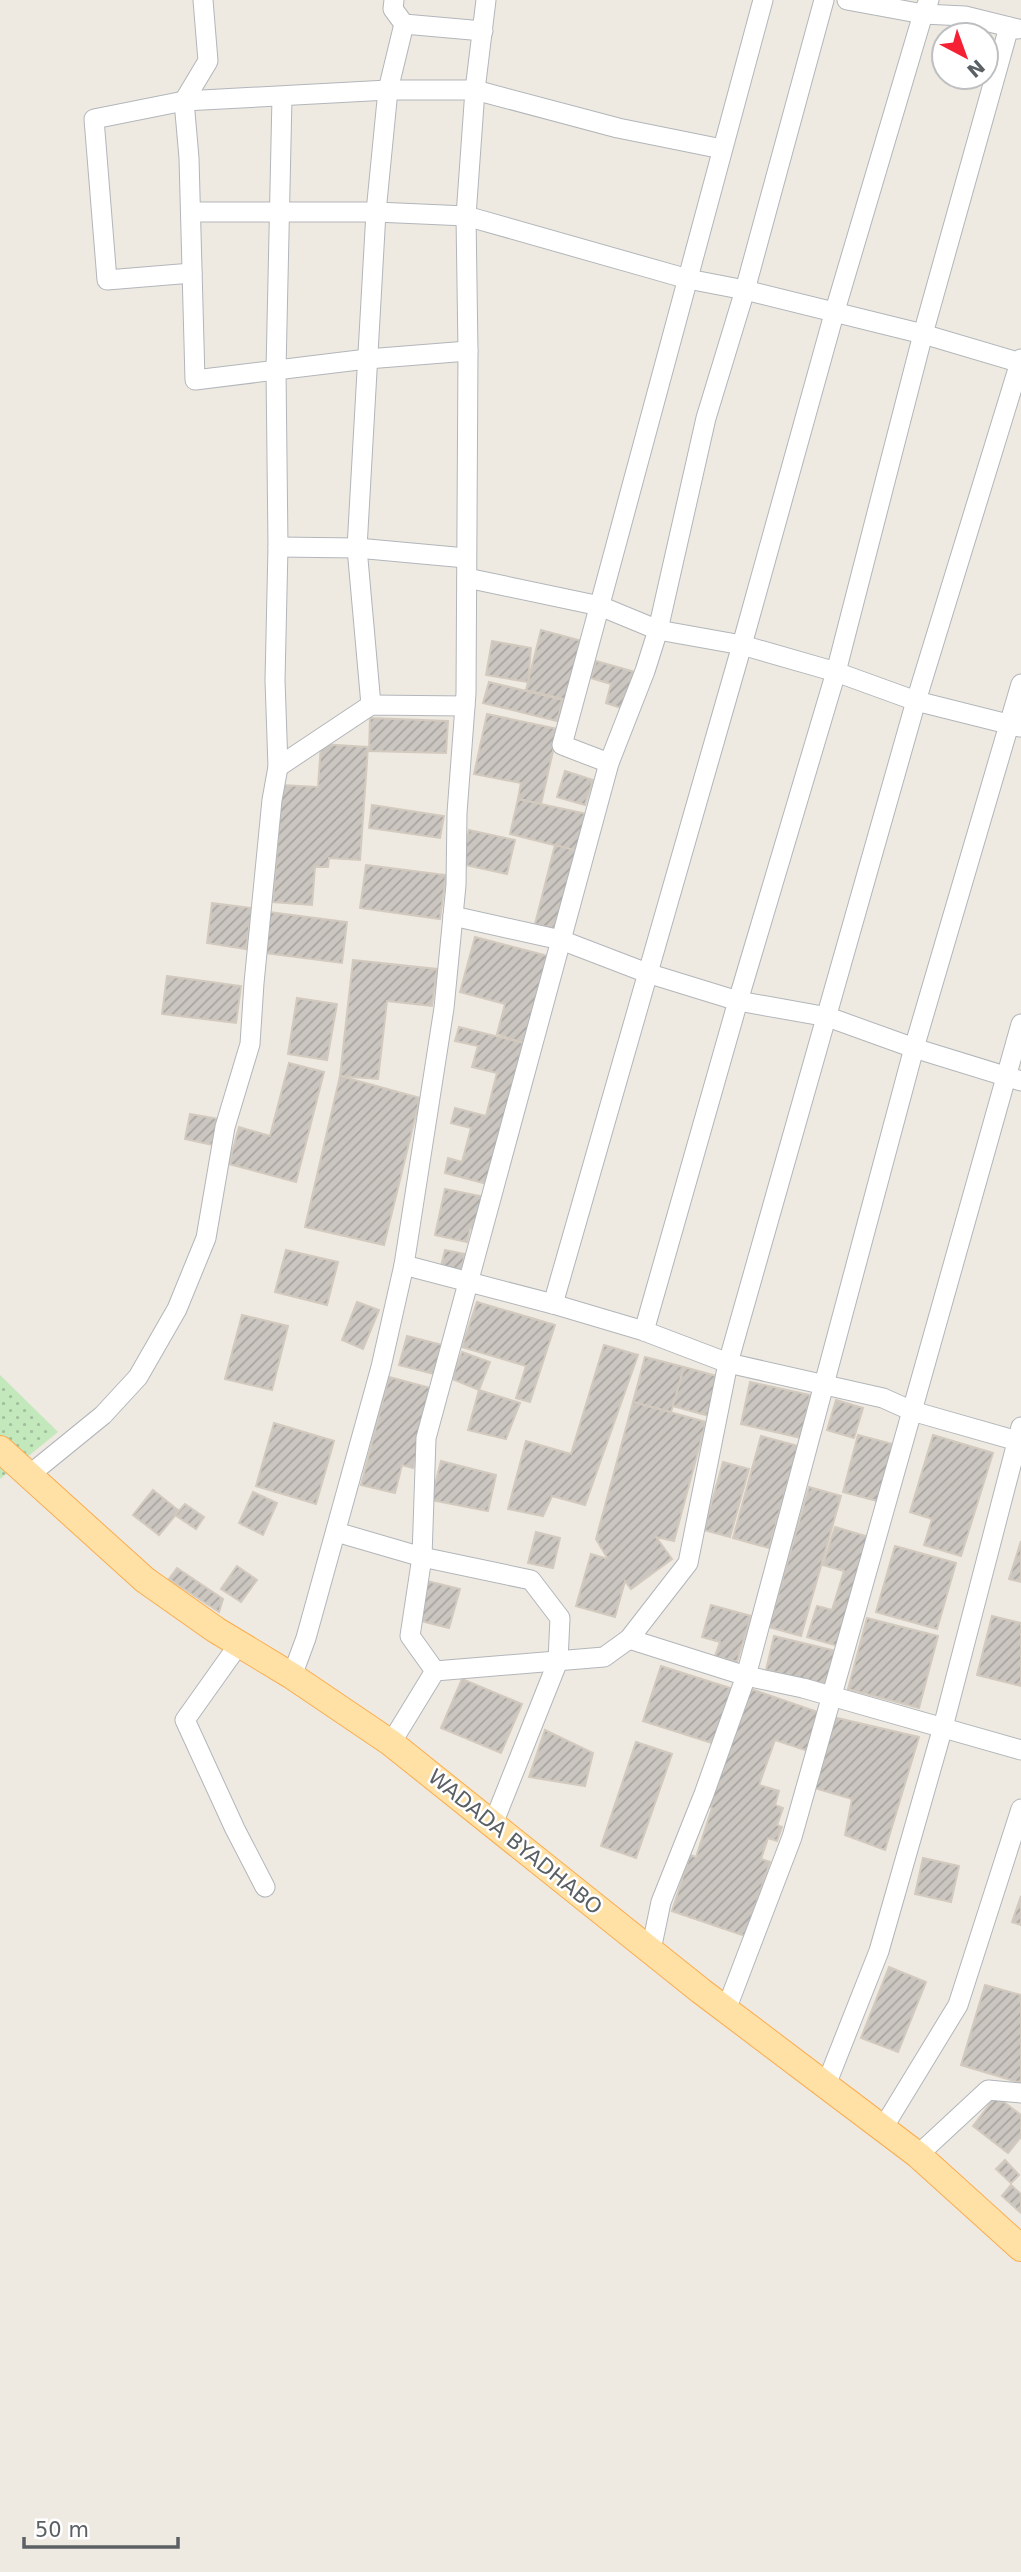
<svg xmlns="http://www.w3.org/2000/svg" width="1021" height="2572" font-family="'DejaVu Sans',sans-serif">
  <style>
    .grass { fill: url(#grass-dots) }
    .building { fill: url(#building-hatch); stroke: #d3cabf; stroke-width: 2 }
    .lines { fill: none; stroke-linecap: round; stroke-linejoin: round }
    .minor-casing { stroke: #b2b6ba; stroke-width: 21 }
    .major-casing { stroke: #fbac4d; stroke-width: 28 }
    .minor { stroke: #fff; stroke-width: 19 }
    .major { stroke: #ffe1a5; stroke-width: 26 }
    .labels { text-anchor: middle; stroke-width: 5; stroke-linejoin: round; paint-order: stroke }
    .street-label { font-size: 21px; fill: #5a6064; stroke: #fff }
  </style>
  <defs>
    <pattern id="grass-dots" width="8" height="8" patternUnits="userSpaceOnUse" patternTransform="scale(1.75)"><rect width="8" height="8" fill="#c3e8bc"/><path d="M2 2h.1M6 6h.1" fill="none" stroke="#a1bf9c" stroke-width="1.8" stroke-linecap="round"/></pattern>
    <pattern id="building-hatch" width="6" height="6" patternUnits="userSpaceOnUse" patternTransform="scale(1.75)"><rect width="6" height="6" fill="#cbc6c0"/><path d="M-1 1l2-2M0 6l6-6M5 7l2-2" fill="none" stroke="#a8a4a0"/></pattern>
  </defs>
  <rect width="100%" height="100%" fill="#eee9e1"/>
  <path class="grass" d="M 0,1375 L 58,1432 L 0,1479 Z"/>
  <g class="building">
    <path d="M 541,630 L 582,641 L 568,700 L 526,690 Z"/>
    <path d="M 492,641 L 531,648 L 528,682 L 486,675 Z"/>
    <path d="M 596,661 L 635,672 L 624,709 L 606,703 L 611,684 L 591,678 Z"/>
    <path d="M 489,682 L 563,700 L 557,721 L 483,703 Z"/>
    <path d="M 487,714 L 558,729 L 541,804 L 518,799 L 521,783 L 474,774 Z"/>
    <path d="M 370,718 L 448,721 L 446,753 L 369,751 Z"/>
    <path d="M 321,744 L 368,747 L 360,860 L 329,858 L 328,867 L 315,867 L 312,905 L 273,902 L 282,785 L 318,787 Z"/>
    <path d="M 565,771 L 593,780 L 585,805 L 557,797 Z"/>
    <path d="M 518,799 L 587,814 L 578,851 L 510,834 Z"/>
    <path d="M 372,805 L 444,816 L 440,838 L 369,828 Z"/>
    <path d="M 469,830 L 515,840 L 507,874 L 461,864 Z"/>
    <path d="M 555,845 L 578,851 L 559,930 L 535,924 Z"/>
    <path d="M 366,865 L 446,875 L 440,919 L 360,908 Z"/>
    <path d="M 212,903 L 252,908 L 246,949 L 207,943 Z"/>
    <path d="M 269,912 L 347,922 L 342,963 L 264,953 Z"/>
    <path d="M 475,937 L 548,956 L 523,1043 L 497,1034 L 505,1004 L 460,992 Z"/>
    <path d="M 353,960 L 437,969 L 432,1006 L 387,1001 L 378,1079 L 340,1076 Z"/>
    <path d="M 167,976 L 241,986 L 236,1023 L 162,1014 Z"/>
    <path d="M 297,998 L 337,1004 L 327,1060 L 288,1054 Z"/>
    <path d="M 459,1027 L 523,1043 L 487,1184 L 445,1173 L 448,1158 L 462,1162 L 471,1128 L 451,1123 L 455,1108 L 486,1116 L 497,1073 L 472,1067 L 478,1046 L 455,1041 Z"/>
    <path d="M 289,1063 L 324,1072 L 296,1182 L 229,1164 L 239,1127 L 270,1136 Z"/>
    <path d="M 340,1076 L 420,1098 L 384,1245 L 305,1227 Z"/>
    <path d="M 190,1114 L 219,1119 L 213,1145 L 185,1139 Z"/>
    <path d="M 445,1189 L 485,1197 L 478,1228 L 470,1229 L 467,1242 L 435,1235 Z"/>
    <path d="M 286,1250 L 338,1262 L 327,1305 L 275,1292 Z"/>
    <path d="M 445,1250 L 465,1254 L 461,1271 L 441,1266 Z"/>
    <path d="M 357,1302 L 379,1310 L 363,1349 L 342,1340 Z"/>
    <path d="M 477,1302 L 555,1325 L 530,1402 L 516,1398 L 526,1366 L 462,1347 Z"/>
    <path d="M 242,1315 L 288,1326 L 272,1390 L 225,1379 Z"/>
    <path d="M 407,1336 L 442,1345 L 434,1374 L 399,1365 Z"/>
    <path d="M 604,1345 L 638,1355 L 585,1505 L 552,1496 L 543,1516 L 508,1509 L 526,1441 L 571,1454 Z"/>
    <path d="M 462,1352 L 490,1362 L 479,1390 L 452,1379 Z"/>
    <path d="M 645,1357 L 684,1367 L 671,1412 L 633,1402 Z"/>
    <path d="M 684,1367 L 720,1377 L 709,1416 L 673,1406 Z"/>
    <path d="M 389,1377 L 434,1389 L 413,1468 L 402,1465 L 395,1493 L 361,1485 Z"/>
    <path d="M 750,1382 L 810,1395 L 801,1438 L 741,1424 Z"/>
    <path d="M 479,1390 L 520,1403 L 506,1439 L 468,1430 Z"/>
    <path d="M 836,1400 L 863,1408 L 854,1438 L 827,1430 Z"/>
    <path d="M 633,1402 L 706,1422 L 674,1541 L 656,1537 L 672,1559 L 631,1589 L 625,1581 L 615,1617 L 576,1606 L 591,1554 L 608,1559 L 596,1539 Z"/>
    <path d="M 274,1423 L 334,1441 L 316,1504 L 256,1486 Z"/>
    <path d="M 858,1435 L 896,1445 L 881,1502 L 843,1492 Z"/>
    <path d="M 933,1435 L 993,1453 L 961,1556 L 924,1545 L 932,1519 L 910,1512 Z"/>
    <path d="M 761,1436 L 798,1446 L 769,1548 L 733,1538 Z"/>
    <path d="M 441,1461 L 496,1475 L 488,1511 L 431,1500 Z"/>
    <path d="M 723,1462 L 749,1469 L 730,1537 L 704,1530 Z"/>
    <path d="M 809,1487 L 841,1496 L 801,1636 L 769,1627 Z"/>
    <path d="M 153,1490 L 179,1511 L 159,1535 L 133,1515 Z"/>
    <path d="M 253,1492 L 277,1503 L 263,1535 L 239,1523 Z"/>
    <path d="M 185,1504 L 204,1517 L 196,1529 L 175,1515 Z"/>
    <path d="M 835,1527 L 872,1538 L 838,1646 L 807,1637 L 817,1606 L 832,1610 L 844,1571 L 823,1565 Z"/>
    <path d="M 536,1532 L 560,1538 L 553,1568 L 528,1563 Z"/>
    <path d="M 1021,1541 L 1021,1582 L 1009,1579 Z"/>
    <path d="M 895,1546 L 956,1563 L 937,1629 L 876,1612 Z"/>
    <path d="M 237,1566 L 257,1580 L 241,1602 L 221,1589 Z"/>
    <path d="M 177,1568 L 223,1599 L 219,1612 L 169,1579 Z"/>
    <path d="M 427,1581 L 460,1589 L 449,1628 L 417,1620 Z"/>
    <path d="M 711,1605 L 751,1616 L 737,1662 L 715,1656 L 720,1642 L 702,1637 Z"/>
    <path d="M 992,1616 L 1021,1623 L 1021,1686 L 977,1675 Z"/>
    <path d="M 867,1618 L 938,1636 L 919,1708 L 848,1689 Z"/>
    <path d="M 774,1636 L 836,1651 L 827,1685 L 766,1670 Z"/>
    <path d="M 661,1666 L 733,1689 L 715,1744 L 643,1721 Z"/>
    <path d="M 462,1679 L 522,1704 L 501,1753 L 441,1728 Z"/>
    <path d="M 748,1688 L 821,1713 L 808,1751 L 775,1740 L 759,1785 L 779,1791 L 775,1805 L 783,1808 L 777,1825 L 782,1827 L 777,1841 L 768,1838 L 761,1859 L 770,1862 L 745,1936 L 672,1911 L 690,1855 L 696,1857 L 712,1808 L 707,1806 Z"/>
    <path d="M 833,1717 L 919,1737 L 885,1850 L 845,1835 L 852,1799 L 808,1786 Z"/>
    <path d="M 545,1730 L 593,1753 L 585,1786 L 529,1777 Z"/>
    <path d="M 636,1742 L 672,1754 L 636,1858 L 601,1846 Z"/>
    <path d="M 923,1858 L 959,1866 L 951,1902 L 915,1894 Z"/>
    <path d="M 1021,1896 L 1021,1925 L 1012,1922 Z"/>
    <path d="M 889,1967 L 926,1982 L 898,2052 L 861,2038 Z"/>
    <path d="M 985,1985 L 1021,1995 L 1021,2083 L 961,2065 Z"/>
    <path d="M 996,2096 L 1021,2115 L 1021,2137 L 1008,2153 L 973,2126 Z"/>
    <path d="M 1005,2160 L 1019,2175 L 1011,2183 L 996,2169 Z"/>
    <path d="M 1011,2185 L 1021,2194 L 1021,2213 L 1002,2196 Z"/>
  </g>
  <g class="lines">
    <defs>
      <g id="minor">
        <path d="M 203,0 L 208,61 L 184,101 L 189,158 L 195,380 L 367,359 L 468,351"/>
        <path d="M 394,0 L 393,9 L 404,24 L 483,31"/>
        <path d="M 847,0 L 923,14 L 965,16 L 1018,29"/>
        <path d="M 191,212 L 376,212 L 466,216 L 688,279 L 745,290 L 923,334 L 1021,363"/>
        <path d="M 192,273 L 107,280 L 94,119 L 184,101 L 388,90 L 475,90 L 618,128 L 722,149"/>
        <path d="M 278,547 L 357,548 L 466,558"/>
        <path d="M 467,578 L 600,606 L 658,630 L 742,645 L 836,672 L 916,701 L 1020,727"/>
        <path d="M 371,705 L 357,548 L 376,212 L 388,90 L 404,24"/>
        <path d="M 609,763 L 562,745 L 763,0"/>
        <path d="M 278,767 L 371,705 L 465,706"/>
        <path d="M 453,916 L 561,940 L 647,973 L 738,1001 L 828,1017 L 914,1048 L 1021,1081"/>
        <path d="M 404,1265 L 553,1304 L 644,1331 L 728,1363 L 883,1398 L 912,1411 L 1021,1442"/>
        <path d="M 553,1304 L 742,645 L 834,314 L 923,14 L 929,0"/>
        <path d="M 644,1331 L 738,1001 L 836,672 L 923,334 L 1009,27"/>
        <path d="M 28,1476 L 103,1415 L 138,1377 L 177,1309 L 206,1238 L 225,1127 L 250,1044 L 254,983 L 272,800 L 278,767 L 275,680 L 278,547 L 276,370 L 282,97"/>
        <path d="M 336,1532 L 422,1557 L 531,1580 L 560,1618 L 558,1661 L 493,1824"/>
        <path d="M 629,1639 L 746,1676 L 803,1688 L 1021,1750"/>
        <path d="M 239,1644 L 185,1720 L 235,1829 L 265,1887"/>
        <path d="M 435,1671 L 410,1636 L 422,1557 L 426,1438 L 609,763 L 645,671 L 658,630 L 706,418 L 745,290 L 824,0"/>
        <path d="M 292,1676 L 306,1638 L 381,1367 L 404,1265 L 444,1008 L 456,885 L 457,813 L 466,693 L 468,351 L 466,216 L 475,90 L 486,0"/>
        <path d="M 391,1743 L 435,1671 L 604,1657 L 629,1639 L 688,1563 L 728,1363 L 916,701 L 1021,359"/>
        <path d="M 651,1950 L 661,1902 L 704,1794 L 746,1676 L 914,1048 L 1021,684"/>
        <path d="M 726,2010 L 792,1837 L 1021,1024"/>
        <path d="M 826,2085 L 879,1951 L 943,1727 L 1021,1427"/>
        <path d="M 883,2128 L 958,2005 L 1021,1809"/>
        <path d="M 918,2155 L 988,2090 L 1021,2093"/>
      </g>
      <path id="major" d="M 0,1449 L 145,1580 L 216,1630 L 292,1676 L 391,1743 L 701,1991 L 918,2155 L 1021,2248"/>
    </defs>
    <use href="#minor" class="minor-casing"/>
    <use href="#major" class="major-casing"/>
    <use href="#minor" class="minor"/>
    <use href="#major" class="major"/>
  </g>
  <g class="labels">
    <g class="street-label">
      <text transform="translate(515 1842) rotate(39)" y="7">WADADA BYADHABO</text>
    </g>
  </g>
  <g transform="translate(965 56) rotate(139)"><circle r="33" fill="#ffffff" stroke="#bdbfc1" stroke-width="2"/>
  <path d="M0-5L12 26L0 18L-12 26Z" fill="#f52034"/>
  <text y="-10" font-size="19" font-weight="bold" text-anchor="middle" fill="#5a6064">N</text>
  </g>
  <path d="M24 2537v10h154v-10" fill="none" stroke="#5a6064" stroke-width="3.5"/>
  <text x="35" y="2537" font-size="21" fill="#5a6064" stroke="#ffffff" stroke-width="5" paint-order="stroke">50 m</text>
</svg>
